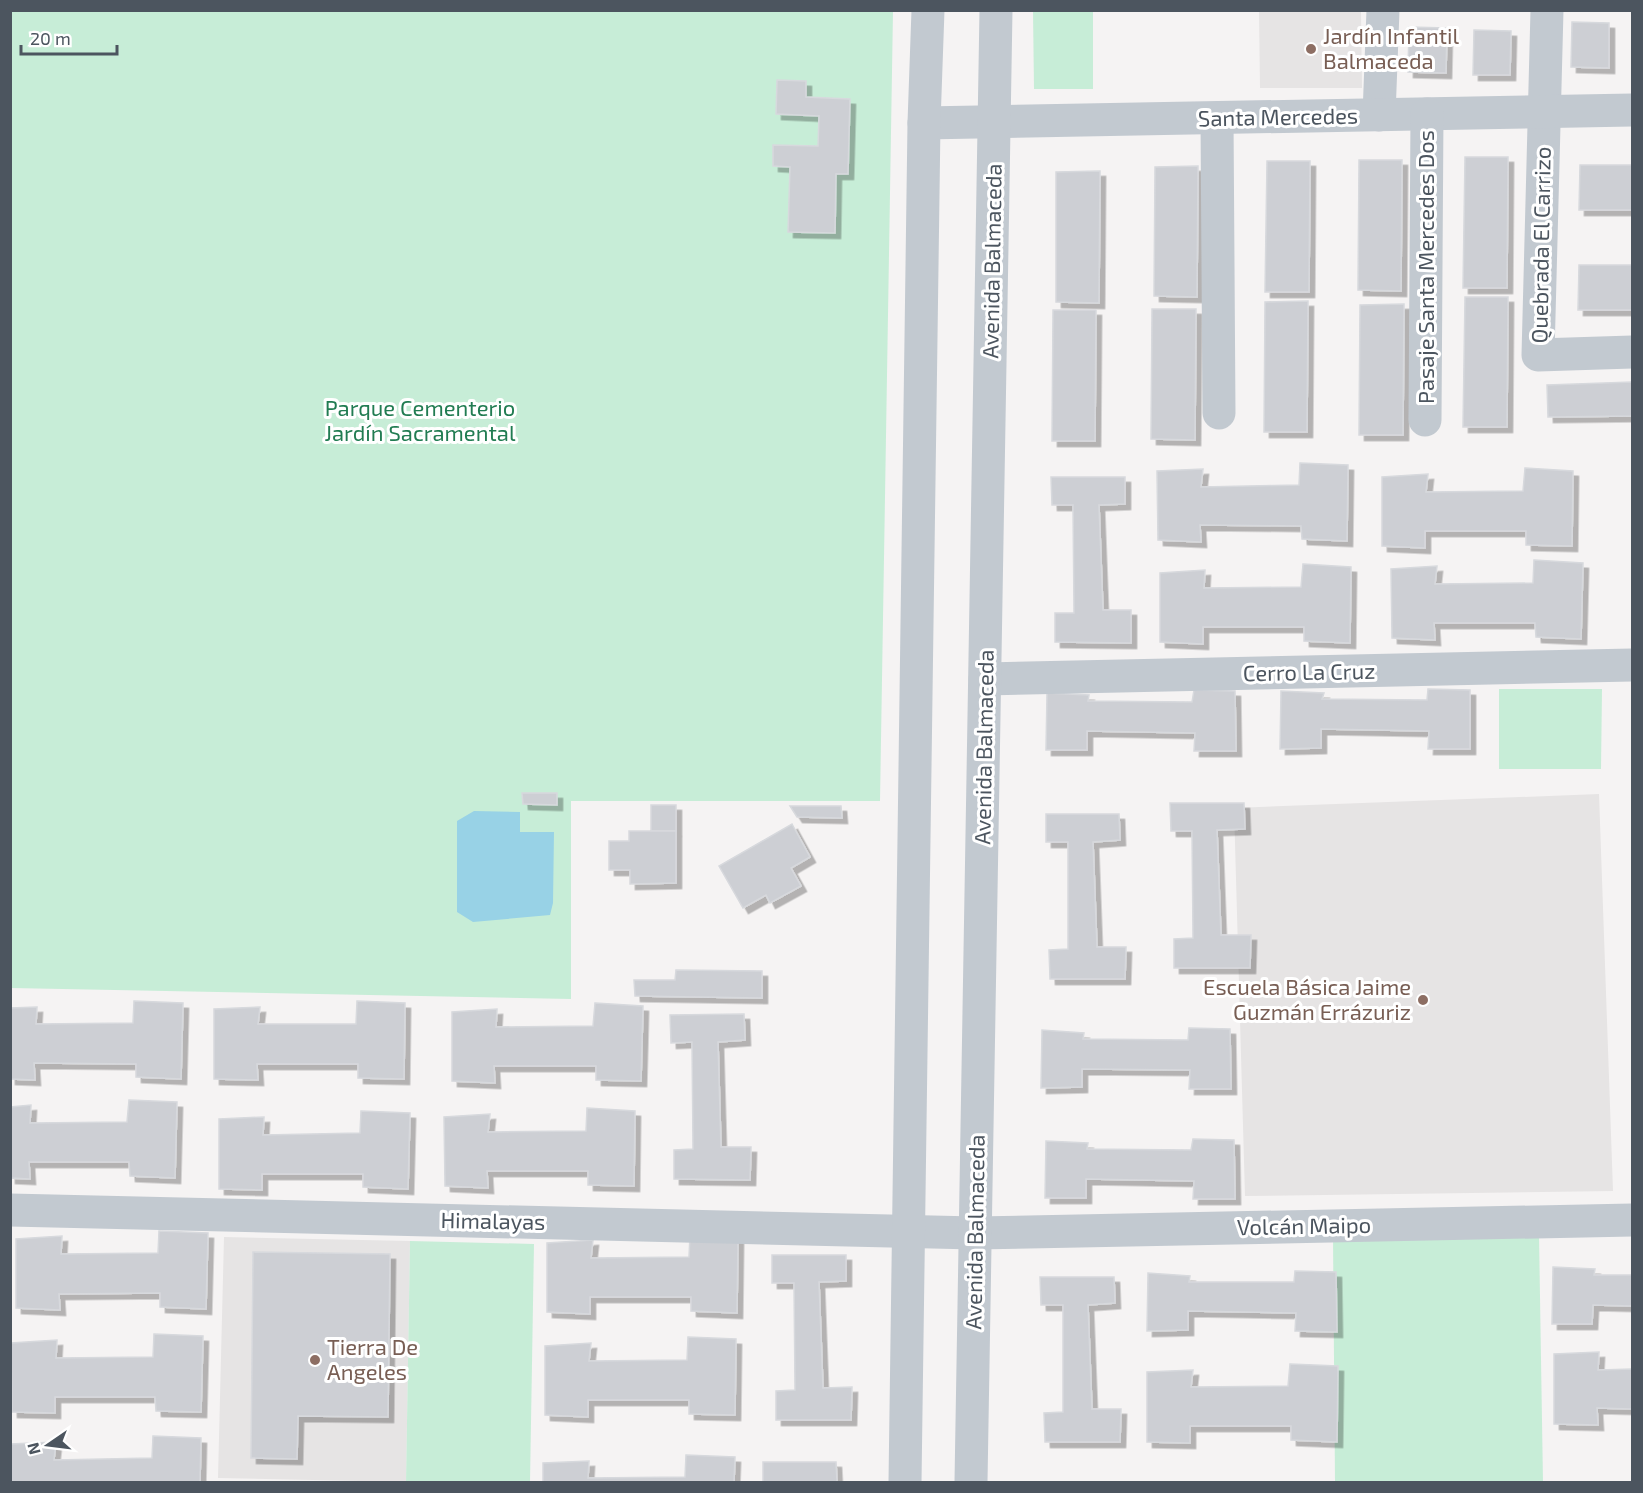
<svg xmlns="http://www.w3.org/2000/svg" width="1643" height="1493" font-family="'Exo 2',sans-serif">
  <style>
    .education { fill: #e6e4e4 }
    .green { fill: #c7edd7 }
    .water { fill: #98d2e6 }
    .building { fill: #cdcfd4; stroke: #d7d9dd; stroke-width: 1.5; filter: url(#shadow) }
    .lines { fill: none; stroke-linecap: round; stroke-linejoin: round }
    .minor { stroke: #c2c9d0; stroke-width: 33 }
    .education-dot { fill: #8d6e63; stroke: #fff; stroke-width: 2 }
    .labels { text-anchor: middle; stroke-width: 6; stroke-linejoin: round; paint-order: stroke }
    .education-label { font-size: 22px; fill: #785e54; stroke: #fff; text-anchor: start }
    .street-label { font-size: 22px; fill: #4c555f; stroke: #fff }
    .park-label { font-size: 22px; fill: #217c52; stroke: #fff }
  </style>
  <defs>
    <filter id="shadow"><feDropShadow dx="5.5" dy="5.5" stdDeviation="0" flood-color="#0004"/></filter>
  </defs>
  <rect width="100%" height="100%" fill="#f5f3f3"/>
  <g class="education">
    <path d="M 1259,11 L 1361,11 L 1362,88 L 1260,88 Z"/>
    <path d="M 1599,794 L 1613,1191 L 1245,1196 L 1234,808 Z"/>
    <path d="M 224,1237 L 410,1241 L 406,1482 L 218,1478 Z"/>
  </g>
  <g class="green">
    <path d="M 11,11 L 893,11 L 880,801 L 571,801 L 571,999 L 11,988 Z"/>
    <path d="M 1033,11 L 1093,11 L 1093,89 L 1034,89 Z"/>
    <path d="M 1499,689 L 1602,689 L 1601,769 L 1499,769 Z"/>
    <path d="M 1539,1235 L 1543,1482 L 1335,1482 L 1333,1237 Z"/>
    <path d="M 410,1241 L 534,1244 L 530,1482 L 406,1482 Z"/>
  </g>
  <path class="water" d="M 474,811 L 520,812 L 520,832 L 554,832 L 553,903 L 550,915 L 473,922 L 457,912 L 457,821 Z"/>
  <g class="building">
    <path d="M 1572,22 L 1609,23 L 1609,68 L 1571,67 Z"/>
    <path d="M 1409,27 L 1447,28 L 1446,73 L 1408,72 Z"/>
    <path d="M 1474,30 L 1511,31 L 1510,75 L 1473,75 Z"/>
    <path d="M 777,80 L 806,81 L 806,97 L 850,99 L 848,174 L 836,174 L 835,233 L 788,232 L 790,167 L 773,166 L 773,145 L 818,146 L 819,116 L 776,114 Z"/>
    <path d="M 1465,157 L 1508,157 L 1507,288 L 1463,288 Z"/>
    <path d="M 1359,160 L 1402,160 L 1401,291 L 1358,290 Z"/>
    <path d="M 1267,161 L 1310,161 L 1309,292 L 1265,292 Z"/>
    <path d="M 1580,165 L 1632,165 L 1632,210 L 1579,210 Z"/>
    <path d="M 1198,166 L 1197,297 L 1154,296 L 1155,167 Z"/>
    <path d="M 1100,171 L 1099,303 L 1056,302 L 1056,172 Z"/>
    <path d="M 1579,265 L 1632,265 L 1632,310 L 1578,310 Z"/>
    <path d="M 1465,297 L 1508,297 L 1507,427 L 1463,427 Z"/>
    <path d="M 1308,301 L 1307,432 L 1264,432 L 1265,302 Z"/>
    <path d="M 1404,304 L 1403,435 L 1359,435 L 1360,305 Z"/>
    <path d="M 1152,309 L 1196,309 L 1195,440 L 1151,439 Z"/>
    <path d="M 1053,310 L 1096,310 L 1095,441 L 1052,441 Z"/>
    <path d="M 1632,382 L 1632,416 L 1548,417 L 1547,385 Z"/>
    <path d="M 1300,463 L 1348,465 L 1347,541 L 1302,539 L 1301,526 L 1200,525 L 1201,542 L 1158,540 L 1157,471 L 1203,469 L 1201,487 L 1299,485 Z"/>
    <path d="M 1525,468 L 1573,471 L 1572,546 L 1526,545 L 1526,531 L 1425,531 L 1425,548 L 1382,546 L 1382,477 L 1428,474 L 1426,492 L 1523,491 Z"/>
    <path d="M 1051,477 L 1125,477 L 1125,504 L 1099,505 L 1103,610 L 1131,610 L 1131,643 L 1055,642 L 1055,613 L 1074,613 L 1073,505 L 1052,505 Z"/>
    <path d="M 1534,560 L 1583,563 L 1581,639 L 1536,637 L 1535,623 L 1434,623 L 1435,640 L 1392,638 L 1391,569 L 1437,566 L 1435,584 L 1533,583 Z"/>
    <path d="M 1303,564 L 1351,567 L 1350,643 L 1304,641 L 1304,627 L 1203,627 L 1203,644 L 1160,642 L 1160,573 L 1205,570 L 1204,588 L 1301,587 Z"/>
    <path d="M 1428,689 L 1470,690 L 1470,749 L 1428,749 L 1429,731 L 1321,729 L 1321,748 L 1280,749 L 1281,691 L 1324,693 L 1322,699 L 1427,700 Z"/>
    <path d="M 1194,690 L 1235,691 L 1236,751 L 1194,751 L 1195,733 L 1087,731 L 1087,750 L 1046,750 L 1047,693 L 1089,695 L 1088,701 L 1192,702 Z"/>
    <path d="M 522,793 L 557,793 L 557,805 L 523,804 Z"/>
    <path d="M 1170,803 L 1244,803 L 1245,829 L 1217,830 L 1221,935 L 1251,935 L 1250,968 L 1174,968 L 1174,939 L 1193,938 L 1192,831 L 1171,831 Z"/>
    <rect x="651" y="805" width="25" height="26"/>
    <path d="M 790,806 L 841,806 L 842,818 L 797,817 Z"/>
    <path d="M 1046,814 L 1119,814 L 1120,840 L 1093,842 L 1097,947 L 1126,947 L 1125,979 L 1050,979 L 1049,950 L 1068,949 L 1068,842 L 1046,842 Z"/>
    <path d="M 792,824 L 810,857 L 791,868 L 801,886 L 770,903 L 766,895 L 743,908 L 719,866 Z"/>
    <path d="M 629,831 L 676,831 L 676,883 L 630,884 L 630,870 L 609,870 L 609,841 L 629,841 Z"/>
    <path d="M 676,970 L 762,971 L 762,998 L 635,996 L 634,980 L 675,980 Z"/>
    <path d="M 134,1001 L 183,1003 L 181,1079 L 136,1077 L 136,1064 L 34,1063 L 35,1080 L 10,1079 L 10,1008 L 37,1007 L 36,1024 L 133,1023 Z"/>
    <path d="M 357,1001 L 405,1003 L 404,1079 L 358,1078 L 358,1064 L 257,1064 L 258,1080 L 214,1079 L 214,1009 L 260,1007 L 258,1024 L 356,1024 Z"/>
    <path d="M 595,1003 L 643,1006 L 641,1081 L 596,1080 L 596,1066 L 494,1066 L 495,1083 L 452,1081 L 452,1012 L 497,1009 L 496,1027 L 593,1026 Z"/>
    <path d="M 744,1014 L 745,1040 L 718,1042 L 721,1147 L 751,1147 L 750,1180 L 674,1179 L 674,1150 L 693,1149 L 692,1042 L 671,1043 L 670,1015 Z"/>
    <path d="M 1189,1028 L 1230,1029 L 1231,1089 L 1189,1089 L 1190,1070 L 1082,1069 L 1082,1087 L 1041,1088 L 1042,1030 L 1084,1033 L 1083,1039 L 1188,1040 Z"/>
    <path d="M 129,1100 L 177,1102 L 175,1178 L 130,1176 L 129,1162 L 29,1162 L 30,1179 L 10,1178 L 10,1107 L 31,1105 L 30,1123 L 127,1122 Z"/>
    <path d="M 587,1108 L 635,1111 L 634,1186 L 588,1185 L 588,1171 L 487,1171 L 488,1188 L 445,1186 L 444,1117 L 490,1114 L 488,1132 L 586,1131 Z"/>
    <path d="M 361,1111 L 410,1113 L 408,1189 L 363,1187 L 363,1174 L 262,1174 L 262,1190 L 219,1189 L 219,1119 L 264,1117 L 263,1135 L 360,1133 Z"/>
    <path d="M 1193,1139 L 1234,1140 L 1235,1199 L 1193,1199 L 1194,1181 L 1086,1179 L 1086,1198 L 1045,1198 L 1046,1141 L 1088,1143 L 1087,1149 L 1191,1150 Z"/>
    <path d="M 159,1231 L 208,1233 L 206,1309 L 160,1307 L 160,1293 L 59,1294 L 60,1310 L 16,1308 L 16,1239 L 62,1236 L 61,1254 L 158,1253 Z"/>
    <path d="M 690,1235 L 738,1237 L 737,1313 L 691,1311 L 691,1297 L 590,1297 L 590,1314 L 547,1312 L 547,1243 L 593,1240 L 591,1258 L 689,1257 Z"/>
    <path d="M 253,1252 L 390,1254 L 388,1417 L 298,1416 L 297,1459 L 251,1458 Z"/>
    <path d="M 772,1255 L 846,1255 L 846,1281 L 819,1282 L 823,1388 L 852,1387 L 851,1420 L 776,1420 L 776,1391 L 795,1390 L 794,1283 L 772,1283 Z"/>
    <path d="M 1553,1267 L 1595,1269 L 1594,1275 L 1632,1275 L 1632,1306 L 1593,1305 L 1592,1324 L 1552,1324 Z"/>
    <path d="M 1295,1271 L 1336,1272 L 1337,1332 L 1295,1331 L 1296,1313 L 1188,1311 L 1188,1330 L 1147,1331 L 1148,1273 L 1190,1276 L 1189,1282 L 1294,1282 Z"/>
    <path d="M 1040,1277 L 1114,1277 L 1115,1303 L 1088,1305 L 1092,1409 L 1121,1409 L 1120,1442 L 1045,1442 L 1044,1413 L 1063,1412 L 1063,1305 L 1041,1305 Z"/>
    <path d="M 154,1334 L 203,1336 L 201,1412 L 156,1411 L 155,1397 L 55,1397 L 55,1413 L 12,1412 L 11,1343 L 57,1340 L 56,1358 L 153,1357 Z"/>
    <path d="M 688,1337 L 736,1339 L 735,1415 L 689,1414 L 689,1400 L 588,1400 L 588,1417 L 545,1415 L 545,1346 L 591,1343 L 589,1361 L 687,1360 Z"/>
    <path d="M 1599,1352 L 1598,1370 L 1632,1369 L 1632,1409 L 1597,1408 L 1598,1425 L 1554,1424 L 1554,1354 Z"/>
    <path d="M 1290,1364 L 1338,1366 L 1337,1442 L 1291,1440 L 1291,1426 L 1190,1426 L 1190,1443 L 1147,1442 L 1147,1372 L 1193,1370 L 1191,1387 L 1288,1386 Z"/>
    <path d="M 153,1436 L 201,1438 L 200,1482 L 10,1482 L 10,1444 L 56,1442 L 54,1460 L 152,1458 Z"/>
    <path d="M 686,1455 L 735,1457 L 734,1482 L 543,1482 L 543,1463 L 589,1461 L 588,1478 L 685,1477 Z"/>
    <path d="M 763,1462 L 836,1462 L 837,1482 L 763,1482 Z"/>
  </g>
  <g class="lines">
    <g class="minor">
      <path d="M 1547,10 L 1538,355 L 1632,352"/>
      <path d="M 1379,115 L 1383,10"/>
      <path d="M 1217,118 L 1219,413"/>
      <path d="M 924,123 L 1632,110"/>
      <path d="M 1425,420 L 1427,114"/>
      <path d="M 985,679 L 1632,665"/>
      <path d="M 10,1210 L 975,1233 L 1632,1220"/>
      <path d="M 905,1482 L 924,123 L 928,10"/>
      <path d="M 971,1482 L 996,10"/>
    </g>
  </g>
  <g class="education-dot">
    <circle cx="1311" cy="49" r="6"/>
    <circle cx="1423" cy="1000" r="6"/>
    <circle cx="315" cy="1360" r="6"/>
  </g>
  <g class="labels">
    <g class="education-label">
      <text x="1323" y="44">Jardín Infantil<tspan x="1323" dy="25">Balmaceda</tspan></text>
      <text x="1411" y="995" text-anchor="end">Escuela Básica Jaime<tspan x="1411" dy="25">Guzmán Errázuriz</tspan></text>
      <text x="327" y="1355">Tierra De<tspan x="327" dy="25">Angeles</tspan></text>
    </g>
    <g class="street-label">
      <text transform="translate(1278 117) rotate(-1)" y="8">Santa Mercedes</text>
      <text transform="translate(1541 245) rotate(-89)" y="8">Quebrada El Carrizo</text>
      <text transform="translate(992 261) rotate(-89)" y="8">Avenida Balmaceda</text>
      <text transform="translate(1426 267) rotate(-90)" y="8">Pasaje Santa Mercedes Dos</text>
      <text transform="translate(1309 672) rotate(-1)" y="8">Cerro La Cruz</text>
      <text transform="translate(984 747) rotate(-89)" y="8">Avenida Balmaceda</text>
      <text transform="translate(493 1221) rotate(1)" y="8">Himalayas</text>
      <text transform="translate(1304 1226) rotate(-1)" y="8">Volcán Maipo</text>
      <text transform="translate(975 1232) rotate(-89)" y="8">Avenida Balmaceda</text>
    </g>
    <g class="park-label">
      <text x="420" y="416">Parque Cementerio<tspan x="420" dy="25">Jardín Sacramental</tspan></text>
    </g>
  </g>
  <rect width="1643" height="1493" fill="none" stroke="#4c555f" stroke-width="24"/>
  <g transform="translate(48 1445) rotate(256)" stroke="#ffffff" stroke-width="4.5" paint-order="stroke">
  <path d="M0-4.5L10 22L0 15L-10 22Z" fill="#4c555f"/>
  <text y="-9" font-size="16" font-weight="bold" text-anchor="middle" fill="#4c555f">N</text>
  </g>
  <path d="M21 45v9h96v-9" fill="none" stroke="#4c555f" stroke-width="3"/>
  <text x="30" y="45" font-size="18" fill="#4c555f" stroke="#ffffff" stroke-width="4.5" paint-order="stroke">20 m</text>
</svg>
